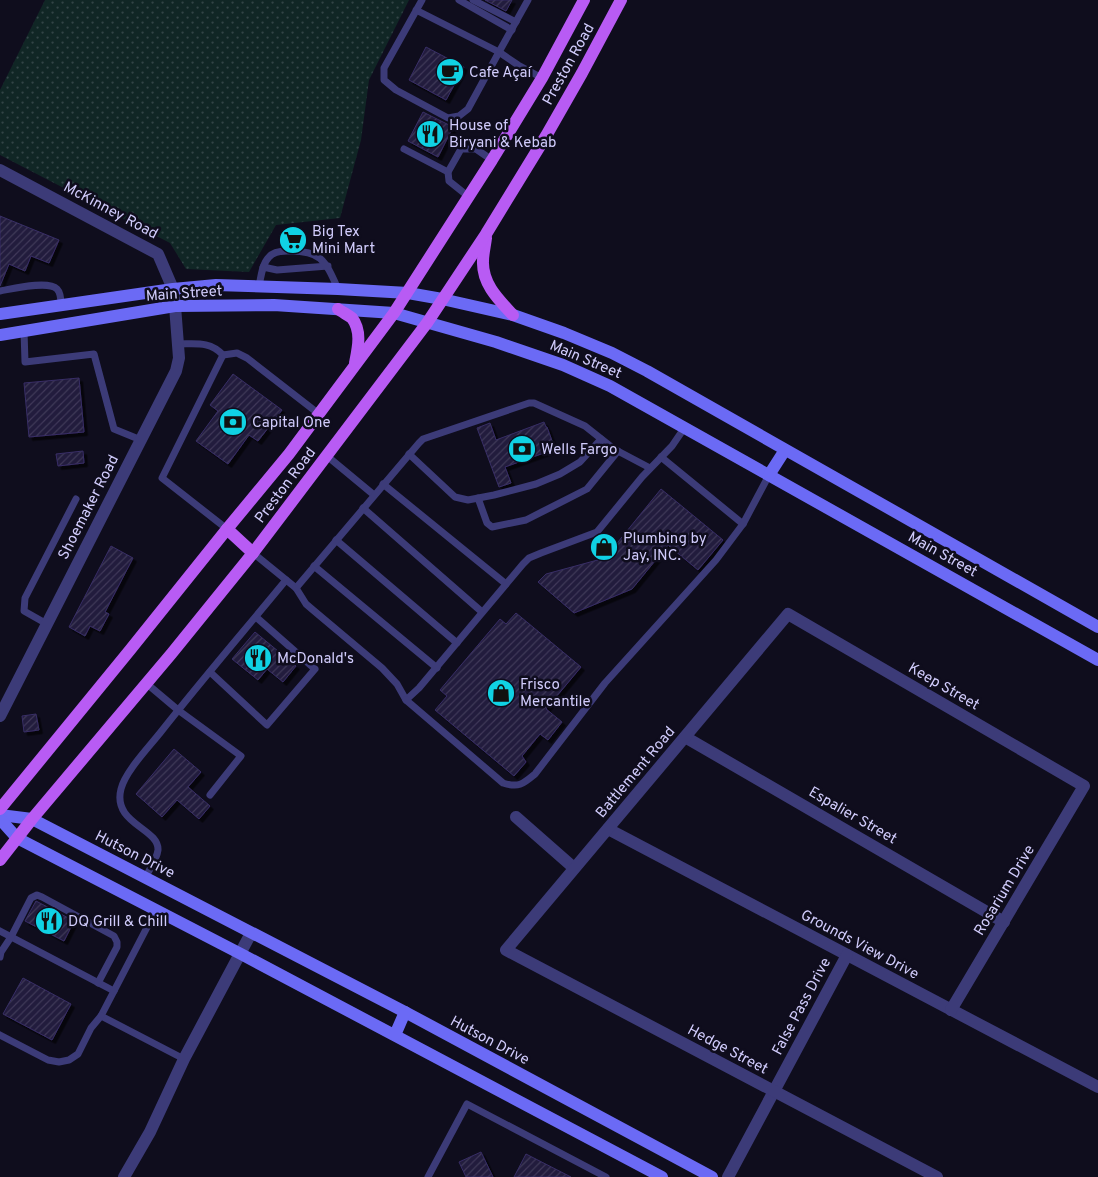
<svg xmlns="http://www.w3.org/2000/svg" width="1098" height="1177" font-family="Overpass,sans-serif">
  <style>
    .grass { fill: url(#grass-dots) }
    .building { fill: url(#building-hatch); stroke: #382e66; filter: url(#shadow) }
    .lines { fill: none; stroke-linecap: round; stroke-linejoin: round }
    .lane { stroke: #3c3b78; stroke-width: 7 }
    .street { stroke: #3c3b78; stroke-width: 12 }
    .secondary { stroke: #6b6af5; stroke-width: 12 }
    .primary { stroke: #b85bf4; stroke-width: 12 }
    .labels { text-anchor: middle; stroke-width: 5; stroke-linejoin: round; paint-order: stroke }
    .street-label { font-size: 15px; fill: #d1ccfc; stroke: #0f0d1d }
    .poi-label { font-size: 15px; fill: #d1ccfc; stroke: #0f0d1d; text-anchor: start }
  </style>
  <defs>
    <pattern id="grass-dots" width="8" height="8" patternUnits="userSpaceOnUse" patternTransform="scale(1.25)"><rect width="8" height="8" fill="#102625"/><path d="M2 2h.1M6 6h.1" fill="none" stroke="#324446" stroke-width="1.8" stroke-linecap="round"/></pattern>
    <pattern id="building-hatch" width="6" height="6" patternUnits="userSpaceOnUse" patternTransform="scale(1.25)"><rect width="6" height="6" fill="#211a3c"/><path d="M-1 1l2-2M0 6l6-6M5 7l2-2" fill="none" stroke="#403a59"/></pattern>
    <filter id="shadow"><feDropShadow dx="3.5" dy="3.5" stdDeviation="0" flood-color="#0009"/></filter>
  </defs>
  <rect width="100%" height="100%" fill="#0f0d1d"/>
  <path class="grass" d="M 45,0 L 409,0 L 369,80 L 361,140 L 340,218 L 276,225 L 249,272 L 186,269 L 170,243 L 0,155 L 0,90 Z"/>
  <g class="building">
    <path d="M 485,0 L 512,0 L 506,11 Z"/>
    <path d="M 426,47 L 464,67 L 446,100 L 409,80 Z"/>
    <path d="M 423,112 L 453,127 L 438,157 L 408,141 Z"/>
    <path d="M 0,216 L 59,240 L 49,263 L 31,256 L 25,271 L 9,264 L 0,286 Z"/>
    <path d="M 233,374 L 282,410 L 258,441 L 249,435 L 228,464 L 196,441 L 218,411 L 210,405 Z"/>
    <path d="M 79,378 L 84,432 L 29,437 L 24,383 Z"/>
    <path d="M 544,422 L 546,427 L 547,427 L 555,449 L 505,467 L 511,483 L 499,487 L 477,428 L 490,423 L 496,440 Z"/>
    <path d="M 83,451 L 84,463 L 58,466 L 56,454 Z"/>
    <path d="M 661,489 L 723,540 L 698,570 L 668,545 L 632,589 L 574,613 L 538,582 L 546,574 L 605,558 Z"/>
    <path d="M 111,546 L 133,558 L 105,612 L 109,614 L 100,631 L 90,626 L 85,636 L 69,627 Z"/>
    <path d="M 516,613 L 581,667 L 546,709 L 562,722 L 548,740 L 540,734 L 522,756 L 526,762 L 514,776 L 435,710 L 447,696 L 440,690 L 500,619 L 506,624 Z"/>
    <path d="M 255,632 L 296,666 L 283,682 L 267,669 L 258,680 L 232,659 Z"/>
    <path d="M 36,714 L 39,730 L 24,732 L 22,716 Z"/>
    <path d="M 174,749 L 201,772 L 188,787 L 210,806 L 199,819 L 177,800 L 162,817 L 136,794 Z"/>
    <path d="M 36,901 L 74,921 L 64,941 L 25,921 Z"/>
    <path d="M 23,978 L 71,1004 L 52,1040 L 3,1014 Z"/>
    <path d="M 481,1152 L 493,1177 L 466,1177 L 459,1162 Z"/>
    <path d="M 526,1154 L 571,1177 L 514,1177 Z"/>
  </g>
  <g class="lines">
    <g class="lane">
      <path d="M 459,0 L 512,30"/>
      <path d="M 473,0 L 516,22"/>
      <path d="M 528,0 L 499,52 L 518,65 L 542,78"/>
      <path d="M 416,10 L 499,52 L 468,109 L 459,116 L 448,118 L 396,90 L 384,80 L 384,68 L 422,0"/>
      <path d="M 404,149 L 448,172"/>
      <path d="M 469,197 L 449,181 L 448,172 L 461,149 L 476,149 L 492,160"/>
      <path d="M 263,267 L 277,270 L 328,266"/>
      <path d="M 259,286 C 261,277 262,264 269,257 C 273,252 280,251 287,251 C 321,250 325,260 338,289"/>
      <path d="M 0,291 C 12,289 48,280 57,289 C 61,293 61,300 61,305"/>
      <path d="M 24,331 L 25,362 L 94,354 L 114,429 L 141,440"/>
      <path d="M 178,344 C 196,344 210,341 223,355 L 162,478 L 227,529"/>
      <path d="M 223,355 L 237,353 L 247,358 L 319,414"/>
      <path d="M 409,454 L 455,497 L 468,500 L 494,495 L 536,484 L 560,474 L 580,462 L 601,439"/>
      <path d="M 327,456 L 374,495"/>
      <path d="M 661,457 L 743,524"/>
      <path d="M 383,484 L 506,584"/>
      <path d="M 478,498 L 487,523 L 492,527 L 526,520 L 587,489 L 618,451"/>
      <path d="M 363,508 L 482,612"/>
      <path d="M 336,540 L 457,643"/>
      <path d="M 253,553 L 296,588 L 306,604 L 313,610 L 382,668 L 397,684 L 406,700 L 419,688 L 523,564 L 529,558 L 541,553 L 597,532 L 642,477 L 672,446 L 685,427"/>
      <path d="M 314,566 L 437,668"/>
      <path d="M 296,588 L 419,443 L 423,439 L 529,403 L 534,403 L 585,426 L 614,449 L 650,468"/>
      <path d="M 47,624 L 24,611 L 25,598 L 76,499"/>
      <path d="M 210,672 L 267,725 L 315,669 L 256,617"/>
      <path d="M 146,683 L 178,710 L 241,756 L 210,795"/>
      <path d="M 406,700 L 503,783 C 519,788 523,784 535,774 L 605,683 L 716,560 L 743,524 L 769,475"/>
      <path d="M 145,878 C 149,870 157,859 158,850 C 159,828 112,824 121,789 C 125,772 148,748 160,733 C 201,681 244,631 286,580"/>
      <path d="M 0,931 L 114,991 L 101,1016 L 184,1059"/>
      <path d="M 0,957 L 1,952 L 11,937 L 31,898 L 37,895 L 42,897 L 114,936 L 117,942 L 117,947 L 98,983"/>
      <path d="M 114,991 L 156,910"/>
      <path d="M 0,1035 L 48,1060 L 59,1062 L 69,1060 L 78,1054 L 91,1028 L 101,1016"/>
      <path d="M 428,1177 L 467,1104 L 606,1177"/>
    </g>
    <g class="street">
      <path d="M 0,170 L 158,254 L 173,289 L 175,306 L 179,358 L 176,371 L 0,716"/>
      <path d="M 685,737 L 1004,922"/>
      <path d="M 516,817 L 574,868"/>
      <path d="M 608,829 L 1098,1087"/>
      <path d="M 124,1177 L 150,1132 L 184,1059 L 251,933"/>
      <path d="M 728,1177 L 847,955"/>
      <path d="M 937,1177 L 506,950 L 788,614 L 1084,786 L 951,1010"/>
    </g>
    <g class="secondary">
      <path d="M 0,314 L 173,289 L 216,285 L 338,289 L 408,293 L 442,299 L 513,315 L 564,333 L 612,353 L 647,371 L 1098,627"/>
      <path d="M 0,335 L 175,306 L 274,305 L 394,313 L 496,342 L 563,365 L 610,386 L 1098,660"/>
      <path d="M 769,475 L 785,450"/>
      <path d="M 0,815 L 32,819 L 405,1012 L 712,1177"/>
      <path d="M 0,819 L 17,838 L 241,954 L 662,1177"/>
      <path d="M 395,1035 L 405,1012"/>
    </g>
    <g class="primary">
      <path d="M 486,238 C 485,246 483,254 483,261 C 482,284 499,300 513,315"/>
      <path d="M 338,309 C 342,312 348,315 352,318 C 362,331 358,348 355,363"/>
      <path d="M 227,529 L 253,553"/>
      <path d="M 0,809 L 130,650 L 227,529 L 289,454 L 394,313 L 492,160 L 542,78 L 584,0"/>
      <path d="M 0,860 L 32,819 L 172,653 L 253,553 L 427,323 L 486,234 L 546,136 L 582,73 L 621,0"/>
    </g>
  </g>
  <defs>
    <symbol id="cafe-disc" viewBox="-11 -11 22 22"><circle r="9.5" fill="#10d2e4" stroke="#0f0d1d"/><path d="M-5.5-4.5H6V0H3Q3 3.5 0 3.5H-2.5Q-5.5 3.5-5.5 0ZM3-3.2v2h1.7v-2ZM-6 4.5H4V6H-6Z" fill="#111"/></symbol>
    <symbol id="restaurant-disc" viewBox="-11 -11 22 22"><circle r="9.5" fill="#10d2e4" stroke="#0f0d1d"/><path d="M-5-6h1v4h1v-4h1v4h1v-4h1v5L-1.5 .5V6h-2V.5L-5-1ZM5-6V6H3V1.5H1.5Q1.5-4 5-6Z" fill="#111"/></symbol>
    <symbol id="supermarket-disc" viewBox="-11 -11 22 22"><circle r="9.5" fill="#10d2e4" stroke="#0f0d1d"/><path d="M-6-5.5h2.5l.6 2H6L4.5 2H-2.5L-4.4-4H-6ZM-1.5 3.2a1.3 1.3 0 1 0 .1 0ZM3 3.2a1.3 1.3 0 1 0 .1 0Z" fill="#111"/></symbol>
    <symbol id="bank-disc" viewBox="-11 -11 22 22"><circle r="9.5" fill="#10d2e4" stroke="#0f0d1d"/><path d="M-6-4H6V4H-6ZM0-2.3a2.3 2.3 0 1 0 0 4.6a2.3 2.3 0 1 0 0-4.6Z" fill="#111"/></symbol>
    <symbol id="shop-disc" viewBox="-11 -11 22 22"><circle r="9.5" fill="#10d2e4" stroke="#0f0d1d"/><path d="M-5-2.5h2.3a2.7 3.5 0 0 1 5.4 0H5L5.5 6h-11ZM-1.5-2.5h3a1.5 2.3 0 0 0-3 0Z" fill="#111"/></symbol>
  </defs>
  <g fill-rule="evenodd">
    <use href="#cafe-disc" x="434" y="56" width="32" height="32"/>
    <use href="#restaurant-disc" x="414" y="118" width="32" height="32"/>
    <use href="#supermarket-disc" x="277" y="224" width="32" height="32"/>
    <use href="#bank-disc" x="217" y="406" width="32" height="32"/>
    <use href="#bank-disc" x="506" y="433" width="32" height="32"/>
    <use href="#shop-disc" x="588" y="531" width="32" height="32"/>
    <use href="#restaurant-disc" x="242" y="642" width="32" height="32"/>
    <use href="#shop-disc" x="485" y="677" width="32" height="32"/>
    <use href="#restaurant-disc" x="33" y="905" width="32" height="32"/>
  </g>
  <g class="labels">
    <g class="street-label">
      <text transform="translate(568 64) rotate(-61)" y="5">Preston Road</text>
      <text transform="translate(111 210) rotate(28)" y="5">McKinney Road</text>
      <text transform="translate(184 293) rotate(-4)" y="5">Main Street</text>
      <text transform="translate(586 359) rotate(23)" y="5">Main Street</text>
      <text transform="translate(285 485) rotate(-53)" y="5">Preston Road</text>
      <text transform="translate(88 507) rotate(-63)" y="5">Shoemaker Road</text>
      <text transform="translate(943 554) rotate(29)" y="5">Main Street</text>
      <text transform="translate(944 686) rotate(30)" y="5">Keep Street</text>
      <text transform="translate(635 772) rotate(-50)" y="5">Battlement Road</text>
      <text transform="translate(853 815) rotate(30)" y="5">Espalier Street</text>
      <text transform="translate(135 854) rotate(27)" y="5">Hutson Drive</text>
      <text transform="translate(1004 890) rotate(-59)" y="5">Rosarium Drive</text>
      <text transform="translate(860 944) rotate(28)" y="5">Grounds View Drive</text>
      <text transform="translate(801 1006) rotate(-62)" y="5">False Pass Drive</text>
      <text transform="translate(490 1040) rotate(28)" y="5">Hutson Drive</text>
      <text transform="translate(728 1049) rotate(28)" y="5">Hedge Street</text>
    </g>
    <g class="poi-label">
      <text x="469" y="77">Cafe Açaí</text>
      <text x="449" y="130">House of<tspan x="449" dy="17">Biryani &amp; Kebab</tspan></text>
      <text x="312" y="236">Big Tex<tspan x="312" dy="17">Mini Mart</tspan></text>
      <text x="252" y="427">Capital One</text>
      <text x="541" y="454">Wells Fargo</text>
      <text x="623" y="543">Plumbing by<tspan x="623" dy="17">Jay, INC.</tspan></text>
      <text x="277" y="663">McDonald's</text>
      <text x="520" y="689">Frisco<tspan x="520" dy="17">Mercantile</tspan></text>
      <text x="68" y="926">DQ Grill &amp; Chill</text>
    </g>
  </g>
</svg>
